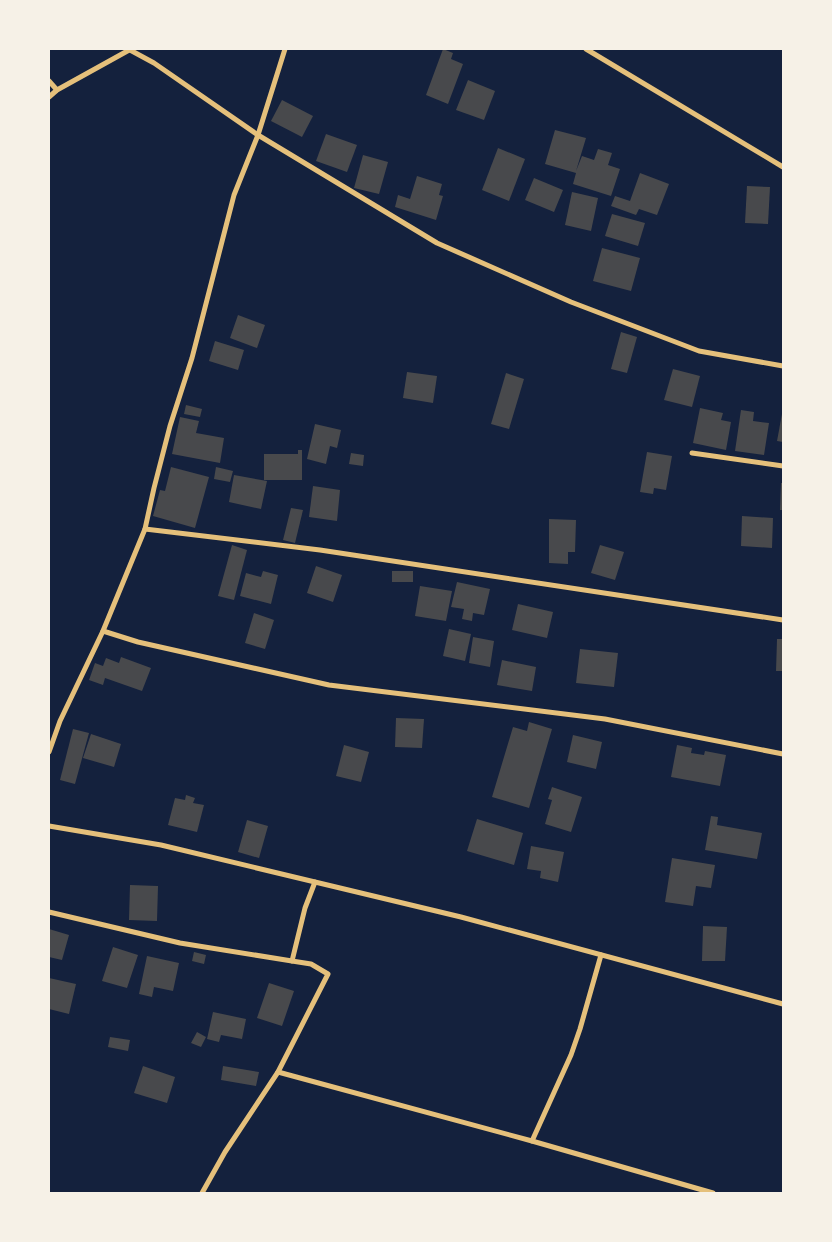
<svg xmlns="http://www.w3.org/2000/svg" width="832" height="1242" font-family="Literata,serif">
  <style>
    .building { fill: #48494c }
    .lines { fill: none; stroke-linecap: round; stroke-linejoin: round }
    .minor { stroke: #e5c07b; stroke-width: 5 }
  </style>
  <rect width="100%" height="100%" fill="#14213d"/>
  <g class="building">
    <path d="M 443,49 L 453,53 L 451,59 L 463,64 L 448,104 L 426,95 Z"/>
    <path d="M 468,80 L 495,91 L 484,120 L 456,110 Z"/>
    <path d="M 282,100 L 313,116 L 302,137 L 271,121 Z"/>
    <path d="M 555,130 L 586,138 L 576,171 L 582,156 L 594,160 L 598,149 L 612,153 L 608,165 L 620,169 L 611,196 L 573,184 L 576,173 L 545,164 Z"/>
    <path d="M 326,134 L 357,145 L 347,172 L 316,161 Z"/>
    <path d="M 498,148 L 525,159 L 509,201 L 482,190 Z"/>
    <path d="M 363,155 L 388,162 L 379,194 L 354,188 Z"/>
    <path d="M 640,173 L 669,184 L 657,215 L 639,209 L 636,215 L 611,206 L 615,196 L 630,201 Z"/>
    <path d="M 417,176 L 442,184 L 439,195 L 443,196 L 436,220 L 395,207 L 398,195 L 410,199 Z"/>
    <path d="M 534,178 L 563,190 L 554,212 L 525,200 Z"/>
    <path d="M 747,186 L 770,187 L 768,224 L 745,223 Z"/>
    <path d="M 572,192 L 598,198 L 591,231 L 565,225 Z"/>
    <path d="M 612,214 L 645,223 L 638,246 L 605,236 Z"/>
    <path d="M 602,248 L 640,258 L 631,291 L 593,281 Z"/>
    <path d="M 238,315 L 265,325 L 257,348 L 230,338 Z"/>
    <path d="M 621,332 L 637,337 L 627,373 L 611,369 Z"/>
    <path d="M 215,341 L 244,350 L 238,370 L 209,361 Z"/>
    <path d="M 673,369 L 700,376 L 692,407 L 664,400 Z"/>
    <path d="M 407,372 L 437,376 L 433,403 L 403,398 Z"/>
    <path d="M 506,373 L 524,379 L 509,429 L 491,424 Z"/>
    <path d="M 186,405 L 202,409 L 200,417 L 184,414 Z"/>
    <path d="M 700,408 L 723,413 L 721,420 L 731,422 L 726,450 L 693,443 Z"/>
    <path d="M 741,410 L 754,412 L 753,421 L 769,423 L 764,455 L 735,451 Z"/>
    <path d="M 782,414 L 783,414 L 783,442 L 777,441 Z"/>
    <path d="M 180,417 L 199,421 L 196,433 L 224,438 L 220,463 L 172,454 Z"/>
    <path d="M 315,424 L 341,430 L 337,448 L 330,446 L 326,464 L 307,459 Z"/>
    <path d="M 298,450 L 302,450 L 302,480 L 264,480 L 264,454 L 298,454 Z"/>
    <path d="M 647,452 L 672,456 L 666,490 L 654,488 L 653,494 L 640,492 Z"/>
    <path d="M 351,453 L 364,455 L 363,466 L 349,464 Z"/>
    <path d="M 171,467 L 209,477 L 195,528 L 153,516 L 160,490 L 165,491 Z"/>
    <path d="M 216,467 L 233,471 L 230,482 L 214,479 Z"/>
    <path d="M 234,475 L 267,481 L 261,509 L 229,502 Z"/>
    <path d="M 781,483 L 783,483 L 783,510 L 780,510 Z"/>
    <path d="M 313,486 L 340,490 L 337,521 L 309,517 Z"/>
    <path d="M 291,508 L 303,510 L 295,543 L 283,540 Z"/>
    <path d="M 742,516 L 773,518 L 772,548 L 741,546 Z"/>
    <path d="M 549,519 L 576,520 L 575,552 L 568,552 L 568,564 L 549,563 Z"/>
    <path d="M 232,545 L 247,550 L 234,600 L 218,596 Z"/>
    <path d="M 600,545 L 624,552 L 615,580 L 591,573 Z"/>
    <path d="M 316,566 L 342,575 L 333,602 L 307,593 Z"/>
    <path d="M 263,571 L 278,575 L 271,604 L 240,596 L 246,573 L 261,577 Z"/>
    <rect x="392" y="571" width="21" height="11"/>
    <path d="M 457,582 L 490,589 L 484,615 L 473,613 L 472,621 L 462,619 L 464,609 L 451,607 Z"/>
    <path d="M 420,586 L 452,591 L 446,621 L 415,616 Z"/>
    <path d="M 518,604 L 553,612 L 547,638 L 512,630 Z"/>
    <path d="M 254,613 L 274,620 L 265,649 L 245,643 Z"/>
    <path d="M 449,629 L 471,634 L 465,661 L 443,656 Z"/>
    <path d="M 473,637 L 494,641 L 490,667 L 469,663 Z"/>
    <path d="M 777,639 L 783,639 L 783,671 L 776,671 Z"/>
    <path d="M 580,649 L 618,653 L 614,687 L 576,683 Z"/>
    <path d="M 121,657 L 151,668 L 142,691 L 105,678 L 103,685 L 89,680 L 95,663 L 103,666 L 106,658 L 119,663 Z"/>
    <path d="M 502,660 L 536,667 L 532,691 L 497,685 Z"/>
    <path d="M 396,718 L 424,719 L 422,748 L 395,747 Z"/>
    <path d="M 529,722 L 552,729 L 529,808 L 492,797 L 513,727 L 527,731 Z"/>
    <path d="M 73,729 L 89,733 L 75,784 L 60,780 Z"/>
    <path d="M 91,734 L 121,744 L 114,767 L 83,758 Z"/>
    <path d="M 573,735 L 602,742 L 596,769 L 567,762 Z"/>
    <path d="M 344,745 L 369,752 L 361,782 L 336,776 Z"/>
    <path d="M 677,745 L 692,748 L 691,753 L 704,755 L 705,751 L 726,755 L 720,786 L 671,777 Z"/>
    <path d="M 552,787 L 582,797 L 571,832 L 545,824 L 552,800 L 548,799 Z"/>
    <path d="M 186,795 L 195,798 L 193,803 L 204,805 L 197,832 L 168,825 L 175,798 L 185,800 Z"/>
    <path d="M 711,816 L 718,817 L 717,825 L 762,833 L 757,859 L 705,850 Z"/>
    <path d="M 477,819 L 523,833 L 514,865 L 467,851 Z"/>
    <path d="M 247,820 L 268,826 L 259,858 L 238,852 Z"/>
    <path d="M 531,846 L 564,852 L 558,882 L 540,878 L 541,871 L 527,869 Z"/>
    <path d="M 672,858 L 715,865 L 711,888 L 696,886 L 693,906 L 665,902 Z"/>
    <path d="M 130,885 L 158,886 L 157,921 L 129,920 Z"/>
    <path d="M 703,926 L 727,927 L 725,961 L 702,961 Z"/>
    <path d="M 49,929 L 69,935 L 62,960 L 49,957 Z"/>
    <path d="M 113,947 L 138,955 L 127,988 L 102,981 Z"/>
    <path d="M 194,952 L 206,955 L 204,964 L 192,961 Z"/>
    <path d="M 147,956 L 179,963 L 173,991 L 154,987 L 152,997 L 139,994 Z"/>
    <path d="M 49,978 L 76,984 L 69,1014 L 49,1009 Z"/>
    <path d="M 269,983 L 294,991 L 282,1026 L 257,1018 Z"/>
    <path d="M 213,1012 L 246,1019 L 242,1039 L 221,1035 L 219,1042 L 207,1039 Z"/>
    <path d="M 197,1032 L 206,1037 L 201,1047 L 191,1043 Z"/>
    <path d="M 110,1037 L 130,1040 L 128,1051 L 108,1047 Z"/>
    <path d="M 143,1066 L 175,1077 L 167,1103 L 134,1093 Z"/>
    <path d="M 223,1066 L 259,1072 L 256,1086 L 221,1080 Z"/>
  </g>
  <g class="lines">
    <g class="minor">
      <path d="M 586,49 L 783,167"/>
      <path d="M 130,50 L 154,63 L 258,135 L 437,243 L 571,302 L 699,351 L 783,366"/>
      <path d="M 49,81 L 57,90"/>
      <path d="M 49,97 L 57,90 L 131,49"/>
      <path d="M 692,453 L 783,466"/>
      <path d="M 145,529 L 320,550 L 783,620"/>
      <path d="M 103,631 L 138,642 L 329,685 L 605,719 L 783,754"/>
      <path d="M 49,752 L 60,721 L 103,631 L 145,529 L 154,488 L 170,426 L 192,358 L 234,195 L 258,135 L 285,49"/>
      <path d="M 49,826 L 161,845 L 461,917 L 783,1004"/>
      <path d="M 49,912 L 180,943 L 292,961"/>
      <path d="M 278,1072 L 532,1141 L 713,1193"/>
      <path d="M 532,1141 L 571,1055 L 580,1029 L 601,955"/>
      <path d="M 202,1193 L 225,1152 L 278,1072 L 328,974 L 311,964 L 292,961 L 305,908 L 315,882"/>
    </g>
  </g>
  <rect width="832" height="1242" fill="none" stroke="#f6f1e7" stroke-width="100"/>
</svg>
